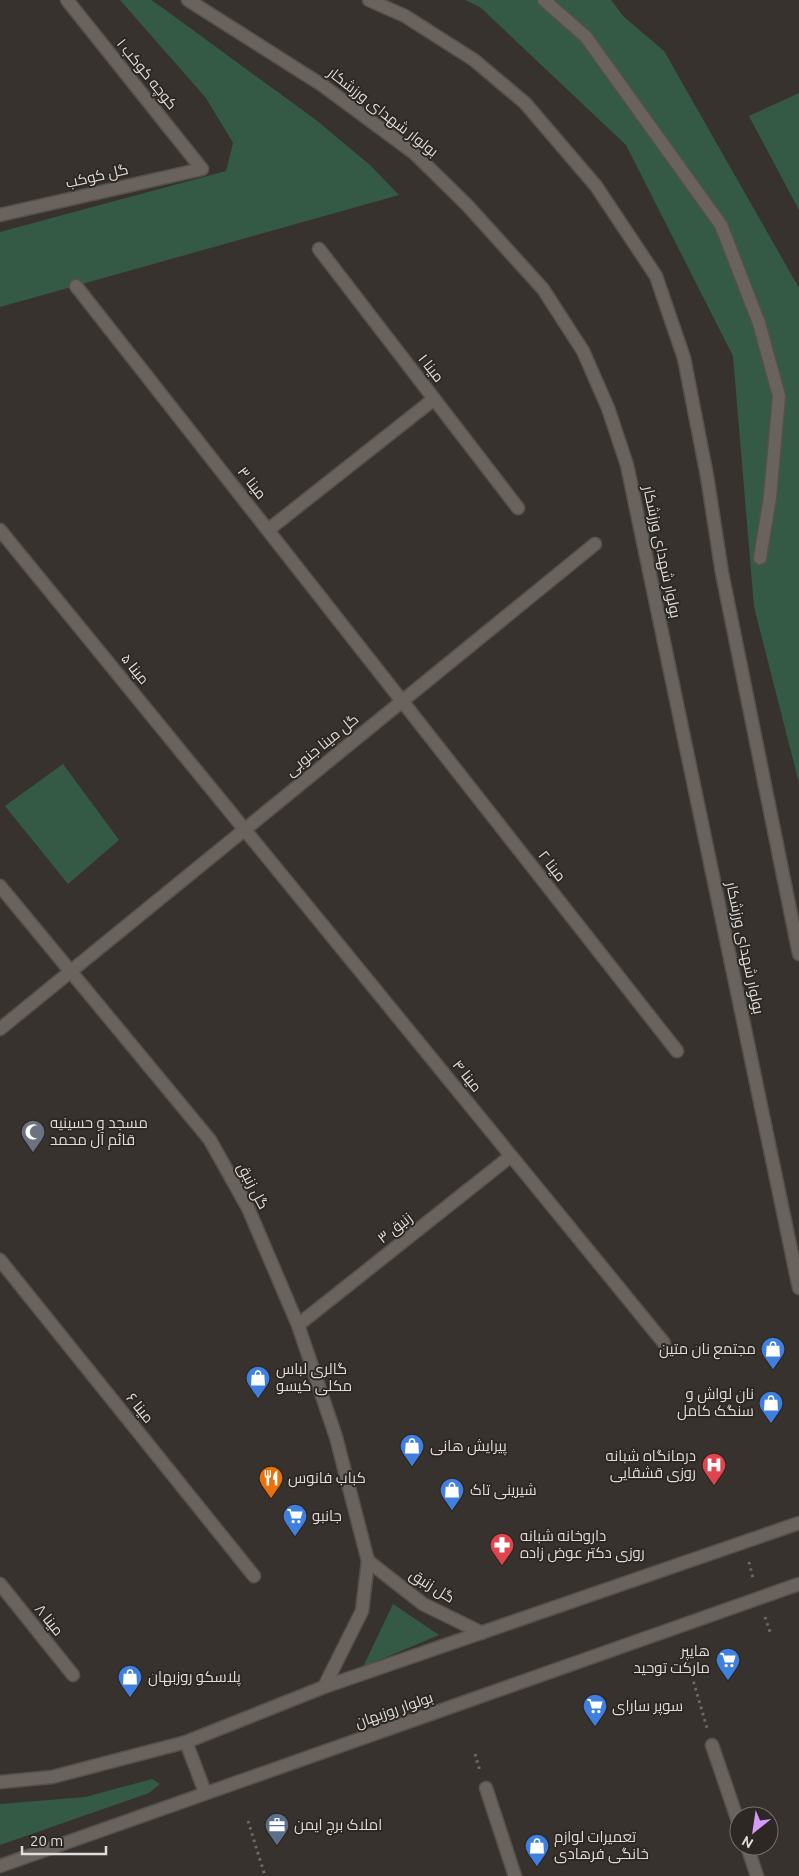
<svg xmlns="http://www.w3.org/2000/svg" width="799" height="1876" font-family="Ubuntu,Cairo,sans-serif">
  <style>
    .green { fill: #345a46 }
    .lines { fill: none; stroke-linecap: round; stroke-linejoin: round }
    .lane-casing { stroke: #55504d; stroke-width: 15 }
    .street-casing { stroke: #55504d; stroke-width: 15 }
    .secondary-casing { stroke: #55504d; stroke-width: 15 }
    .path { stroke: #6d6964; stroke-width: 3; stroke-dasharray: 2.5 4; stroke-linecap: butt }
    .lane { stroke: #69625d; stroke-width: 12 }
    .street { stroke: #69625d; stroke-width: 12 }
    .secondary { stroke: #69625d; stroke-width: 12 }
    .labels { text-anchor: middle; stroke-width: 4; stroke-linejoin: round; paint-order: stroke }
    .street-label { font-size: 15px; fill: #dfdcd9; stroke: #2d2824 }
    .poi-label { font-size: 15px; fill: #dfdcd9; stroke: #2d2824; text-anchor: start }
  </style>
  <rect width="100%" height="100%" fill="#37322d"/>
  <g class="green">
    <path d="M 120,0 L 151,0 L 160,6 L 316,120 L 370,165 L 399,195 L 0,307 L 0,232 L 226,171 L 233,143 L 206,98 Z"/>
    <path d="M 465,0 L 611,0 L 624,17 L 664,51 L 799,288 L 799,783 L 754,607 L 733,356 L 626,145 L 480,7 Z"/>
    <path d="M 799,93 L 799,210 L 749,116 Z"/>
    <path d="M 63,764 L 119,840 L 68,884 L 5,806 Z"/>
    <path d="M 393,1604 L 439,1635 L 363,1667 Z"/>
    <path d="M 152,1779 L 160,1784 L 149,1793 L 0,1845 L 0,1804 L 85,1797 Z"/>
  </g>
  <g class="lines">
    <defs>
      <path id="lane" d="M 544,0 L 586,37 L 721,225 L 759,323 L 779,396 L 770,497 L 760,558"/>
      <g id="street">
        <path d="M 0,215 L 202,169 L 67,0"/>
        <path d="M 319,249 L 518,508"/>
        <path d="M 76,286 L 677,1051"/>
        <path d="M 0,530 L 664,1343"/>
        <path d="M 268,530 L 434,399"/>
        <path d="M 0,1260 L 254,1576"/>
        <path d="M 298,1325 L 511,1156"/>
        <path d="M 0,1584 L 73,1675"/>
        <path d="M 712,1745 L 739,1824"/>
        <path d="M 486,1788 L 515,1876"/>
        <path d="M 747,1846 L 757,1876"/>
      </g>
      <g id="secondary">
        <path d="M 188,0 L 322,85 L 414,153 L 467,205 L 543,289 L 583,351 L 608,408 L 627,465 L 799,1288"/>
        <path d="M 369,0 L 405,16 L 474,60 L 525,103 L 596,186 L 656,276 L 684,358 L 707,476 L 722,573 L 799,954"/>
        <path d="M 0,886 L 210,1140 L 248,1208 L 298,1325 L 336,1437 L 368,1561 L 362,1611 L 324,1687"/>
        <path d="M 0,1029 L 595,544"/>
        <path d="M 368,1561 L 423,1604 L 482,1633"/>
        <path d="M 186,1742 L 205,1792"/>
        <path d="M 0,1782 L 52,1777 L 186,1742 L 324,1687 L 799,1523"/>
        <path d="M 0,1866 L 799,1584"/>
      </g>
    </defs>
    <use href="#lane" class="lane-casing"/>
    <use href="#street" class="street-casing"/>
    <use href="#secondary" class="secondary-casing"/>
    <g class="path">
      <path d="M 749,1562 L 753,1578"/>
      <path d="M 765,1617 L 771,1635"/>
      <path d="M 688,1663 L 707,1728"/>
      <path d="M 475,1754 L 480,1771"/>
      <path d="M 248,1821 L 265,1876"/>
    </g>
    <use href="#lane" class="lane"/>
    <use href="#street" class="street"/>
    <use href="#secondary" class="secondary"/>
  </g>
  <defs>
    <symbol id="mosque-pin" viewBox="-11 -11 22 30"><path d="M0 17L-7.5 6A9.5 9.5 0 1 1 7.5 6Z" fill="#6b7280" stroke="#2d2824"/><path d="M3.5-4.9A6 6 0 1 0 3.5 4.9A5 5 0 1 1 3.5-4.9Z" fill="#fff"/></symbol>
    <symbol id="shop-pin" viewBox="-11 -11 22 30"><path d="M0 17L-7.5 6A9.5 9.5 0 1 1 7.5 6Z" fill="#3f7fe0" stroke="#2d2824"/><path d="M-5-2.5h2.3a2.7 3.5 0 0 1 5.4 0H5L5.5 6h-11ZM-1.5-2.5h3a1.5 2.3 0 0 0-3 0Z" fill="#fff"/></symbol>
    <symbol id="hospital-pin" viewBox="-11 -11 22 30"><path d="M0 17L-7.5 6A9.5 9.5 0 1 1 7.5 6Z" fill="#e0444e" stroke="#2d2824"/><path d="M-5-5h3v3.5h4V-5h3V5h-3V1.5h-4V5h-3Z" fill="#fff"/></symbol>
    <symbol id="restaurant-pin" viewBox="-11 -11 22 30"><path d="M0 17L-7.5 6A9.5 9.5 0 1 1 7.5 6Z" fill="#e8710a" stroke="#2d2824"/><path d="M-5-6h1v4h1v-4h1v4h1v-4h1v5L-1.5 .5V6h-2V.5L-5-1ZM5-6V6H3V1.5H1.5Q1.5-4 5-6Z" fill="#fff"/></symbol>
    <symbol id="supermarket-pin" viewBox="-11 -11 22 30"><path d="M0 17L-7.5 6A9.5 9.5 0 1 1 7.5 6Z" fill="#3f7fe0" stroke="#2d2824"/><path d="M-6-5.5h2.5l.6 2H6L4.5 2H-2.5L-4.4-4H-6ZM-1.5 3.2a1.3 1.3 0 1 0 .1 0ZM3 3.2a1.3 1.3 0 1 0 .1 0Z" fill="#fff"/></symbol>
    <symbol id="pharmacy-pin" viewBox="-11 -11 22 30"><path d="M0 17L-7.5 6A9.5 9.5 0 1 1 7.5 6Z" fill="#e0444e" stroke="#2d2824"/><path d="M-2-6h4v4h4v4h-4v4h-4v-4h-4v-4h4Z" fill="#fff"/></symbol>
    <symbol id="office-pin" viewBox="-11 -11 22 30"><path d="M0 17L-7.5 6A9.5 9.5 0 1 1 7.5 6Z" fill="#5c6f8a" stroke="#2d2824"/><path d="M-6-3h4V-5.5h4V-3h4V5H-6ZM-1-4.5V-3h2v-1.5ZM-6 0V1H6V0Z" fill="#fff"/></symbol>
  </defs>
  <g fill-rule="evenodd">
    <use href="#mosque-pin" x="19" y="1118" width="28" height="38"/>
    <use href="#shop-pin" x="759" y="1335" width="28" height="38"/>
    <use href="#shop-pin" x="244" y="1364" width="28" height="38"/>
    <use href="#shop-pin" x="757" y="1389" width="28" height="38"/>
    <use href="#shop-pin" x="398" y="1432" width="28" height="38"/>
    <use href="#hospital-pin" x="700" y="1451" width="28" height="38"/>
    <use href="#restaurant-pin" x="257" y="1464" width="28" height="38"/>
    <use href="#shop-pin" x="438" y="1476" width="28" height="38"/>
    <use href="#supermarket-pin" x="281" y="1502" width="28" height="38"/>
    <use href="#pharmacy-pin" x="488" y="1531" width="28" height="38"/>
    <use href="#supermarket-pin" x="714" y="1646" width="28" height="38"/>
    <use href="#shop-pin" x="116" y="1663" width="28" height="38"/>
    <use href="#supermarket-pin" x="581" y="1692" width="28" height="38"/>
    <use href="#office-pin" x="263" y="1811" width="28" height="38"/>
    <use href="#shop-pin" x="523" y="1832" width="28" height="38"/>
  </g>
  <g class="labels">
    <g class="street-label">
      <text transform="translate(147 74) rotate(51)" y="5">کوچه کوکب ۱</text>
      <text transform="translate(383 112) rotate(38)" y="5">بولوار شهدای ورزشکار</text>
      <text transform="translate(97 176) rotate(-13)" y="5">گل کوکب</text>
      <text transform="translate(431 368) rotate(52)" y="5">مینا ۱</text>
      <text transform="translate(252 483) rotate(52)" y="5">مینا ۳</text>
      <text transform="translate(662 552) rotate(78)" y="5">بولوار شهدای ورزشکار</text>
      <text transform="translate(135 669) rotate(51)" y="5">مینا ۵</text>
      <text transform="translate(322 745) rotate(-39)" y="5">گل مینا جنوبی</text>
      <text transform="translate(552 866) rotate(52)" y="5">مینا ۲</text>
      <text transform="translate(745 948) rotate(78)" y="5">بولوار شهدای ورزشکار</text>
      <text transform="translate(467 1076) rotate(51)" y="5">مینا ۴</text>
      <text transform="translate(253 1186) rotate(62)" y="5">گل زنبق</text>
      <text transform="translate(395 1228) rotate(-38)" y="5">زنبق ۳</text>
      <text transform="translate(140 1408) rotate(51)" y="5">مینا ۶</text>
      <text transform="translate(432 1586) rotate(32)" y="5">گل زنبق</text>
      <text transform="translate(49 1620) rotate(51)" y="5">مینا ۸</text>
      <text transform="translate(394 1710) rotate(-19)" y="5">بولوار روزبهان</text>
    </g>
    <g class="poi-label">
      <text x="50" y="1128">مسجد و حسینیه<tspan x="50" dy="17">قائم آل محمد</tspan></text>
      <text x="756" y="1354" text-anchor="end">مجتمع نان متین</text>
      <text x="276" y="1374">گالری لباس<tspan x="276" dy="17">مکلی کیسو</tspan></text>
      <text x="754" y="1399" text-anchor="end">نان لواش و<tspan x="754" dy="17">سنگک کامل</tspan></text>
      <text x="430" y="1451">پیرایش هانی</text>
      <text x="696" y="1461" text-anchor="end">درمانگاه شبانه<tspan x="696" dy="17">روزی قشقایی</tspan></text>
      <text x="288" y="1483">کباب فانوس</text>
      <text x="470" y="1495">شیرینی تاک</text>
      <text x="312" y="1521">جانبو</text>
      <text x="520" y="1541">داروخانه شبانه<tspan x="520" dy="17">روزی دکتر عوض زاده</tspan></text>
      <text x="710" y="1656" text-anchor="end">هایپر<tspan x="710" dy="17">مارکت توحید</tspan></text>
      <text x="148" y="1682">پلاسکو روزبهان</text>
      <text x="612" y="1711">سوپر سارای</text>
      <text x="294" y="1830">املاک برج ایمن</text>
      <text x="554" y="1842">تعمیرات لوازم<tspan x="554" dy="17">خانگی فرهادی</tspan></text>
    </g>
  </g>
  <g transform="translate(754 1831) rotate(210)"><circle r="24" fill="#2d2824" stroke="#74706c"/>
  <path d="M0-4L9 19L0 12L-9 19Z" fill="#d89af8"/>
  <text y="-8" font-size="14" font-weight="bold" text-anchor="middle" fill="#dfdcd9">N</text>
  </g>
  <path d="M22 1846v8h84v-8" fill="none" stroke="#dfdcd9" stroke-width="2.5"/>
  <text x="30" y="1846" font-size="15" fill="#dfdcd9" stroke="#2d2824" stroke-width="4" paint-order="stroke">20 m</text>
</svg>
